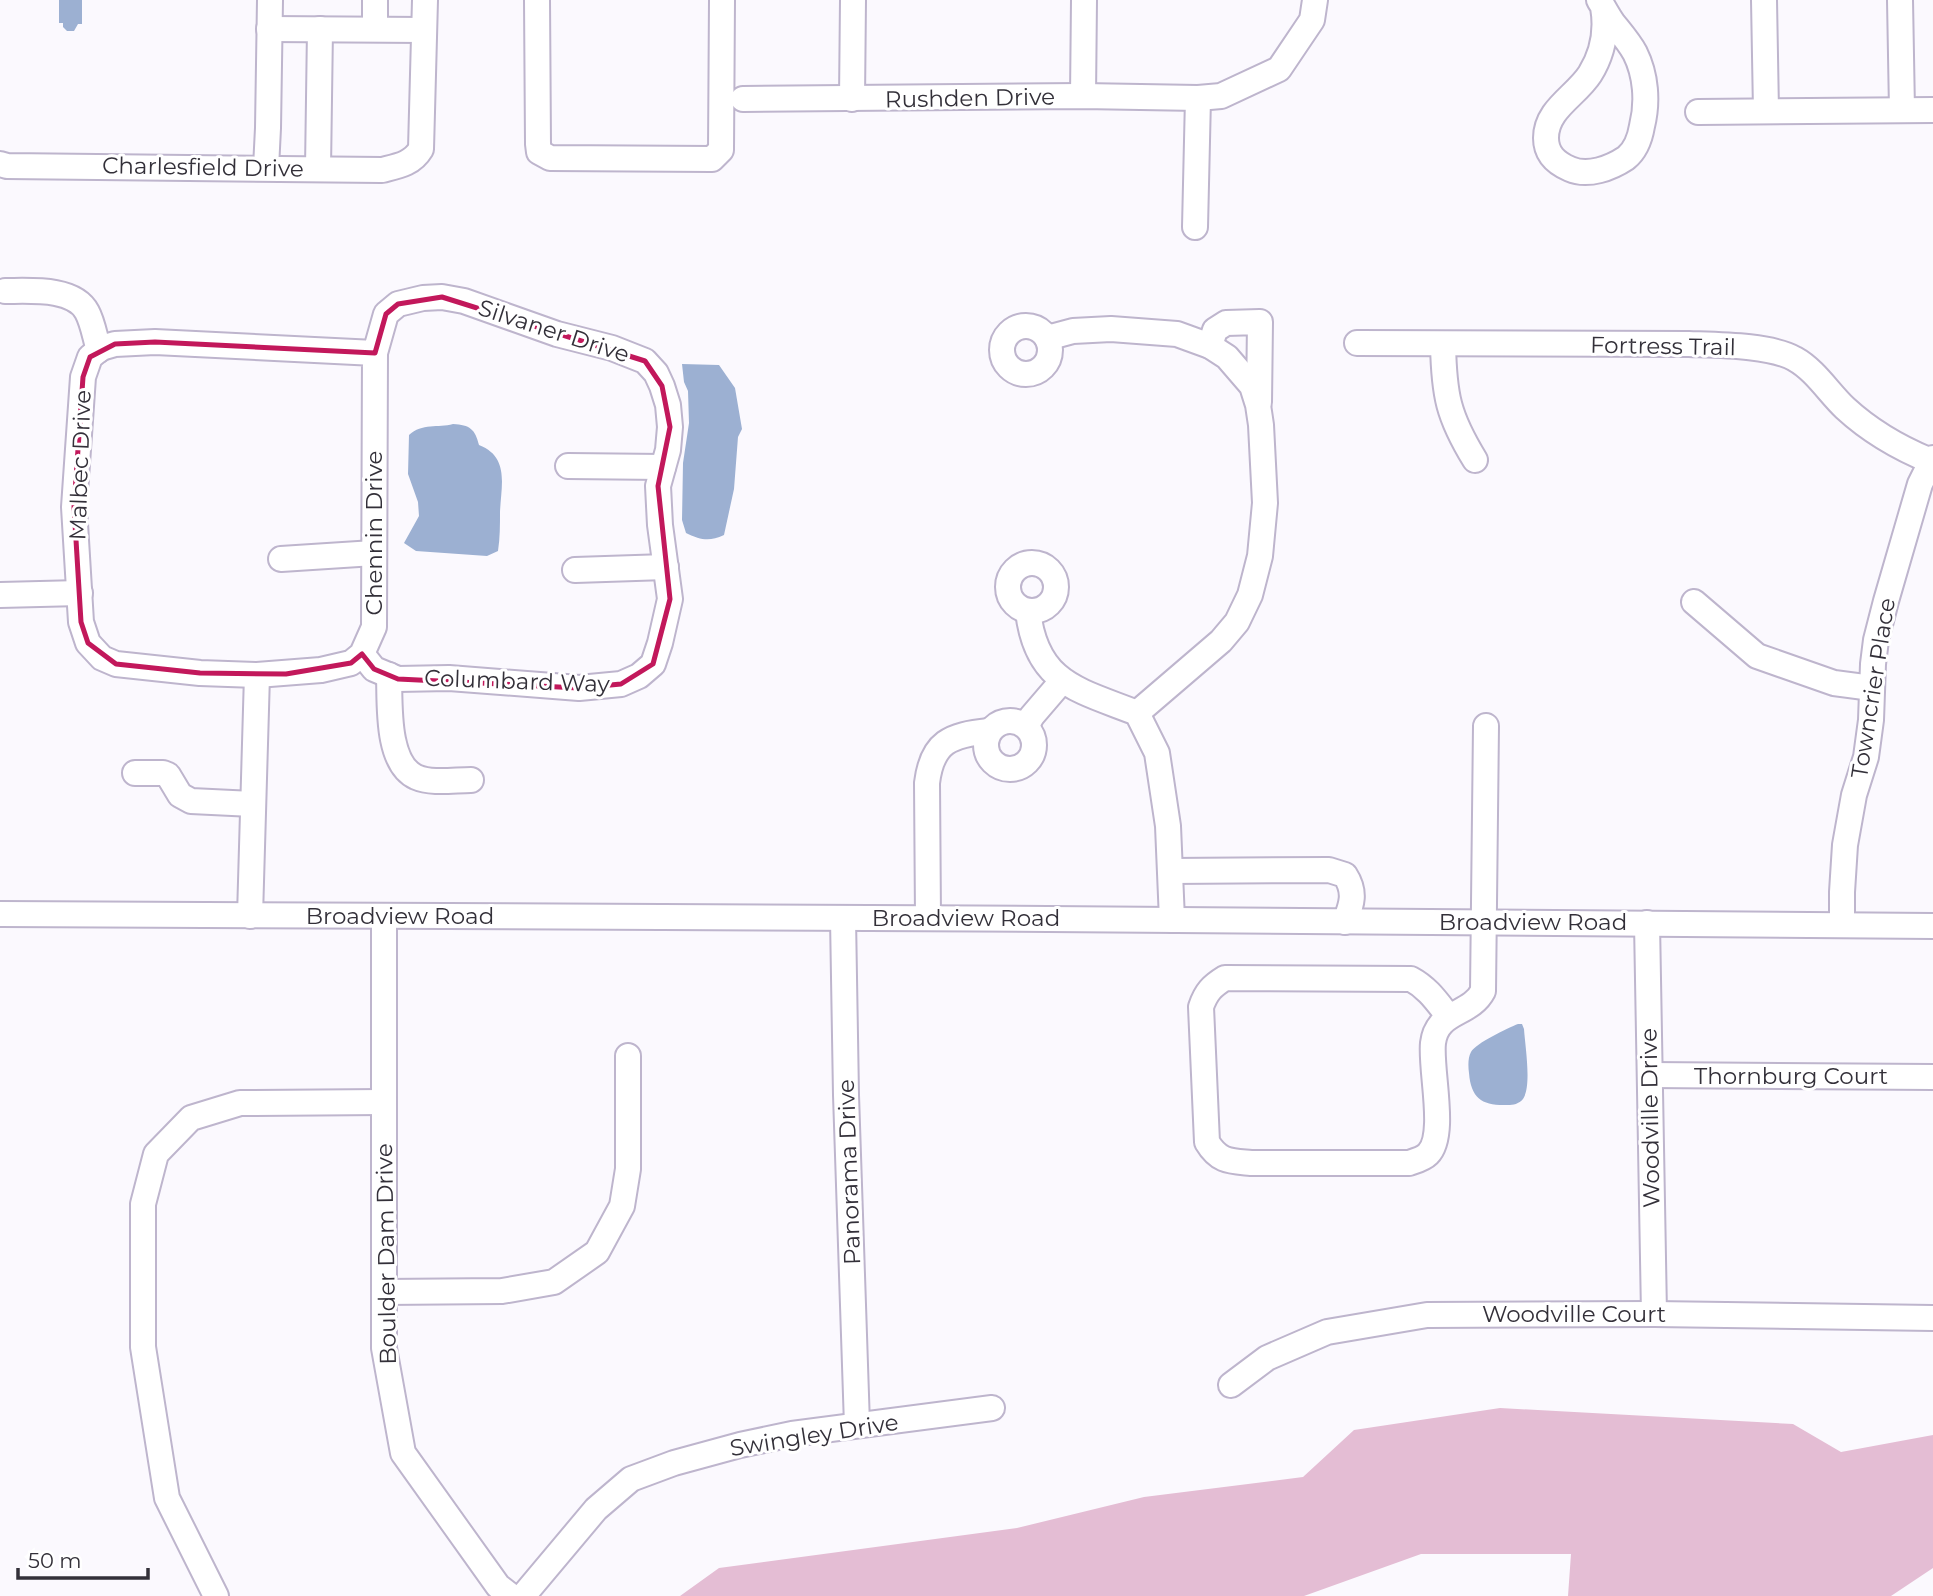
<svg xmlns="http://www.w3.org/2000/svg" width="1933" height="1596" font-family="Montserrat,sans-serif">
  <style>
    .forest { fill: #e4bdd4 }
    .water { fill: #9cb0d2 }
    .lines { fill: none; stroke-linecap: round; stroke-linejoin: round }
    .minor-casing { stroke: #beb5cd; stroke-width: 28 }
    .minor { stroke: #fff; stroke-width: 24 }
    .marked { fill: none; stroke: #c2185b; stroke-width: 5; stroke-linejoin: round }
    .labels { text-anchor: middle; stroke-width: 6; stroke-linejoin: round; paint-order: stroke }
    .street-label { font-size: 23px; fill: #333039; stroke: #fff }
  </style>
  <rect width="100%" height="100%" fill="#fbf9fe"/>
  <path class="forest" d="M 1500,1408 L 1793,1424 L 1841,1452 L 1933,1435 L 1933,1568 L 1891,1596 L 1568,1596 L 1571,1554 L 1421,1554 L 1304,1596 L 680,1596 L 719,1568 L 1017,1528 L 1144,1497 L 1303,1477 L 1354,1430 Z"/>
  <g class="water">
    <path d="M 59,0 L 82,0 L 82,24 L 78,24 L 74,31 L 67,31 L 63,27 L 63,23 L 59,23 Z"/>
    <path d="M 682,364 L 719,365 L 735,388 L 742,429 L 738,437 L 734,489 L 724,535 C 709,542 701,540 686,533 L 682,520 L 683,463 L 689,423 L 688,391 L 684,382 Z"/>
    <path d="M 453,424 C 470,425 475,429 479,445 C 510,457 501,486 500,512 C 500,525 500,538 498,551 L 487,556 L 416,551 L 404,543 L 419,516 L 418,502 L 408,474 L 409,435 C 422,423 438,428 453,424 Z"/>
    <path d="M 1518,1024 L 1522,1024 L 1524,1029 C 1525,1045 1532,1086 1523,1099 C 1519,1104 1513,1105 1508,1105 C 1483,1106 1471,1099 1469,1073 C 1468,1066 1468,1057 1471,1052 C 1476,1043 1508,1028 1518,1024 Z"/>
  </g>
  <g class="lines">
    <defs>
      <g id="minor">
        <path d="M 537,0 L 538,144 L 539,152 L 550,158 L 712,159 L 721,150 L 722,0"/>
        <path d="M 1599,0 C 1604,8 1608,16 1613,23 C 1621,33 1629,42 1635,53 C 1646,75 1648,102 1642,126 C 1640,138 1636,150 1626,158 C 1611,168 1588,177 1570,169 C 1556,163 1546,154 1546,138 C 1546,109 1576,96 1590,74 C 1603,53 1607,30 1603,7"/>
        <path d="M 1764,0 L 1766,111"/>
        <path d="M 1900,0 L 1902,110"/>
        <path d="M 269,29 L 424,30"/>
        <path d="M 375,29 L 375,0"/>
        <path d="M 1083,96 L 1084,0"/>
        <path d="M 743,99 L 1083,96 L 1198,98 L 1221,96 L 1279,69 L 1312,20 L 1315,0"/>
        <path d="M 852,99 L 853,0"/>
        <path d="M 1698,112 L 1933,110"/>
        <path d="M 0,164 L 7,166 L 382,170 C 398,166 412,164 421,149 L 425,0"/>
        <path d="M 266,168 L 268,128 L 270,0"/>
        <path d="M 318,168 L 320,29"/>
        <path d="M 1195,227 L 1198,98"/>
        <path d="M 5,291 C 29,291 74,287 87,312 C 93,323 95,338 99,350"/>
        <circle cx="1026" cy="350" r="24"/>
        <path d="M 1047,338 L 1073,331 L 1111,329 L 1177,334 L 1210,346 L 1227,357 L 1252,386 L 1258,405 L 1261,425 L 1265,503 L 1260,556 L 1250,595 L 1237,622 L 1221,641 L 1137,713"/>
        <path d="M 1357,343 L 1689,344 C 1717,345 1771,345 1795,359 C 1815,370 1829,393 1845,408 C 1871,432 1899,448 1931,461"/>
        <path d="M 1443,344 C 1444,395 1448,416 1475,460"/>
        <path d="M 1210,346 L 1215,330 L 1226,323 L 1260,322 L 1259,402"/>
        <path d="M 568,466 L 663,467"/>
        <path d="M 281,559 L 374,553"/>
        <circle cx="1032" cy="587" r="24"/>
        <path d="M 575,570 L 666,567"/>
        <path d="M 0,595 L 80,593"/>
        <path d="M 1694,602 L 1757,656 L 1834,683 L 1872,688"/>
        <path d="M 1028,611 C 1036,684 1079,690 1137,713 L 1157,753 L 1168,826 L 1172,920"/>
        <path d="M 362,654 L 374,669 L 398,679 L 449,678 L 579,688 L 621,684 L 639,676 L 653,664 L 660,643 L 670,599 L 660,525 L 658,486 L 668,450 L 670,427 L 668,405 L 662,386 L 656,373 L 645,361 L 612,348 L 557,334 L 464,301 L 442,297 L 423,298 L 398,304 L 386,314 L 375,353 L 374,627 L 362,654 L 351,663 L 321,670 L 257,675 L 200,673 L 116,664 L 102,658 L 88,643 L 81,622 L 74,507 L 83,377 L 90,357 L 101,348 L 115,344 L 155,342 L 375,353"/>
        <path d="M 389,675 C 390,703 386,763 416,777 C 432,784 454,780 471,780"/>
        <circle cx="1010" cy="745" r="24"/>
        <path d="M 1026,726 L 1032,716 L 1062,681"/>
        <path d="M 135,773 L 163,773 L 168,775 L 180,795 L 191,801 L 253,804"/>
        <path d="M 1171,871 L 1329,870 L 1345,875 C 1356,892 1352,904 1345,922"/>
        <path d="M 0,914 C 644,918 1289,918 1933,926"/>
        <path d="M 250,916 L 257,675"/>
        <path d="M 384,917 L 384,1348 L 403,1453 L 498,1586 L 511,1596"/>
        <path d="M 843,918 L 846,1095 L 857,1425"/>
        <path d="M 928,918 L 927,783 C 932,742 950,735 989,731"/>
        <path d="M 1647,923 L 1654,1314"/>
        <path d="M 1842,925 L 1842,892 L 1845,845 L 1854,795 L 1866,757 L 1871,720 L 1873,664 L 1876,640 L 1886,601 L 1920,484 L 1933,458"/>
        <path d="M 1449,1017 C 1437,1002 1428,988 1411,979 L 1225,978 C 1212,986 1206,992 1201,1007 L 1207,1142 C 1219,1162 1230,1161 1251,1163 L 1409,1163 C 1415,1161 1423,1159 1428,1154 C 1447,1135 1430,1070 1433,1043 C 1437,1010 1470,1016 1483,991 L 1486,726"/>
        <path d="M 1650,1075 L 1933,1077"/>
        <path d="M 384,1292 L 502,1291 L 554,1282 L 597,1252 L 622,1206 L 628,1169 L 628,1056"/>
        <path d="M 1231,1385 L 1267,1358 L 1327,1332 L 1427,1315 L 1654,1314 L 1933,1318"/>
        <path d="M 216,1596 L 167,1498 L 143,1347 L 143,1204 L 156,1154 L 191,1118 L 240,1103 L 383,1102"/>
        <path d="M 523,1596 L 596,1509 L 631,1479 L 674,1463 L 740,1445 L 792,1434 L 992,1408"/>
      </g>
    </defs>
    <use href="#minor" class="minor-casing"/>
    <use href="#minor" class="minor"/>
  </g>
  <path class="marked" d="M 442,297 L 645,361 L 662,386 L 670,427 L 658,486 L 670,599 L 653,664 L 621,684 L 579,688 L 398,679 L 374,669 L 362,654 L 351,663 L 286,674 L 200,673 L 116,664 L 88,643 L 81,622 L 74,507 L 83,377 L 90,357 L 115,344 L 155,342 L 375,353 L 386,314 L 398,304 Z"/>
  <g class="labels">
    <g class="street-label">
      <text transform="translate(970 98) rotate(-1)" y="8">Rushden Drive</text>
      <text transform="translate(203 167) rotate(1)" y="8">Charlesfield Drive</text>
      <text transform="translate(554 331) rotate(18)" y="8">Silvaner Drive</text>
      <text transform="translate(1663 346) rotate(1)" y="8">Fortress Trail</text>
      <text transform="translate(80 465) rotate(-88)" y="8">Malbec Drive</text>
      <text transform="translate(374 533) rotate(-90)" y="8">Chennin Drive</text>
      <text transform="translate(517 681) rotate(2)" y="8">Columbard Way</text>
      <text transform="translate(1873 688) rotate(-81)" y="8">Towncrier Place</text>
      <text x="400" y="924">Broadview Road</text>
      <text x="966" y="926">Broadview Road</text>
      <text x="1533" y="930">Broadview Road</text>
      <text x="1791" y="1084">Thornburg Court</text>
      <text transform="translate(1650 1118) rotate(-91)" y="8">Woodville Drive</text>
      <text transform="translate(849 1172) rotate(-92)" y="8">Panorama Drive</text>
      <text transform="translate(386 1254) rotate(-91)" y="8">Boulder Dam Drive</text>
      <text x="1574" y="1322">Woodville Court</text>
      <text transform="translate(814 1435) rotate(-9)" y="8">Swingley Drive</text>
    </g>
  </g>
  <path d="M18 1568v10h130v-10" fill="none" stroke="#333039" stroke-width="3.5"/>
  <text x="28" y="1568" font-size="21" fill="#333039" stroke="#ffffff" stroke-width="5" paint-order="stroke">50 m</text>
</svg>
